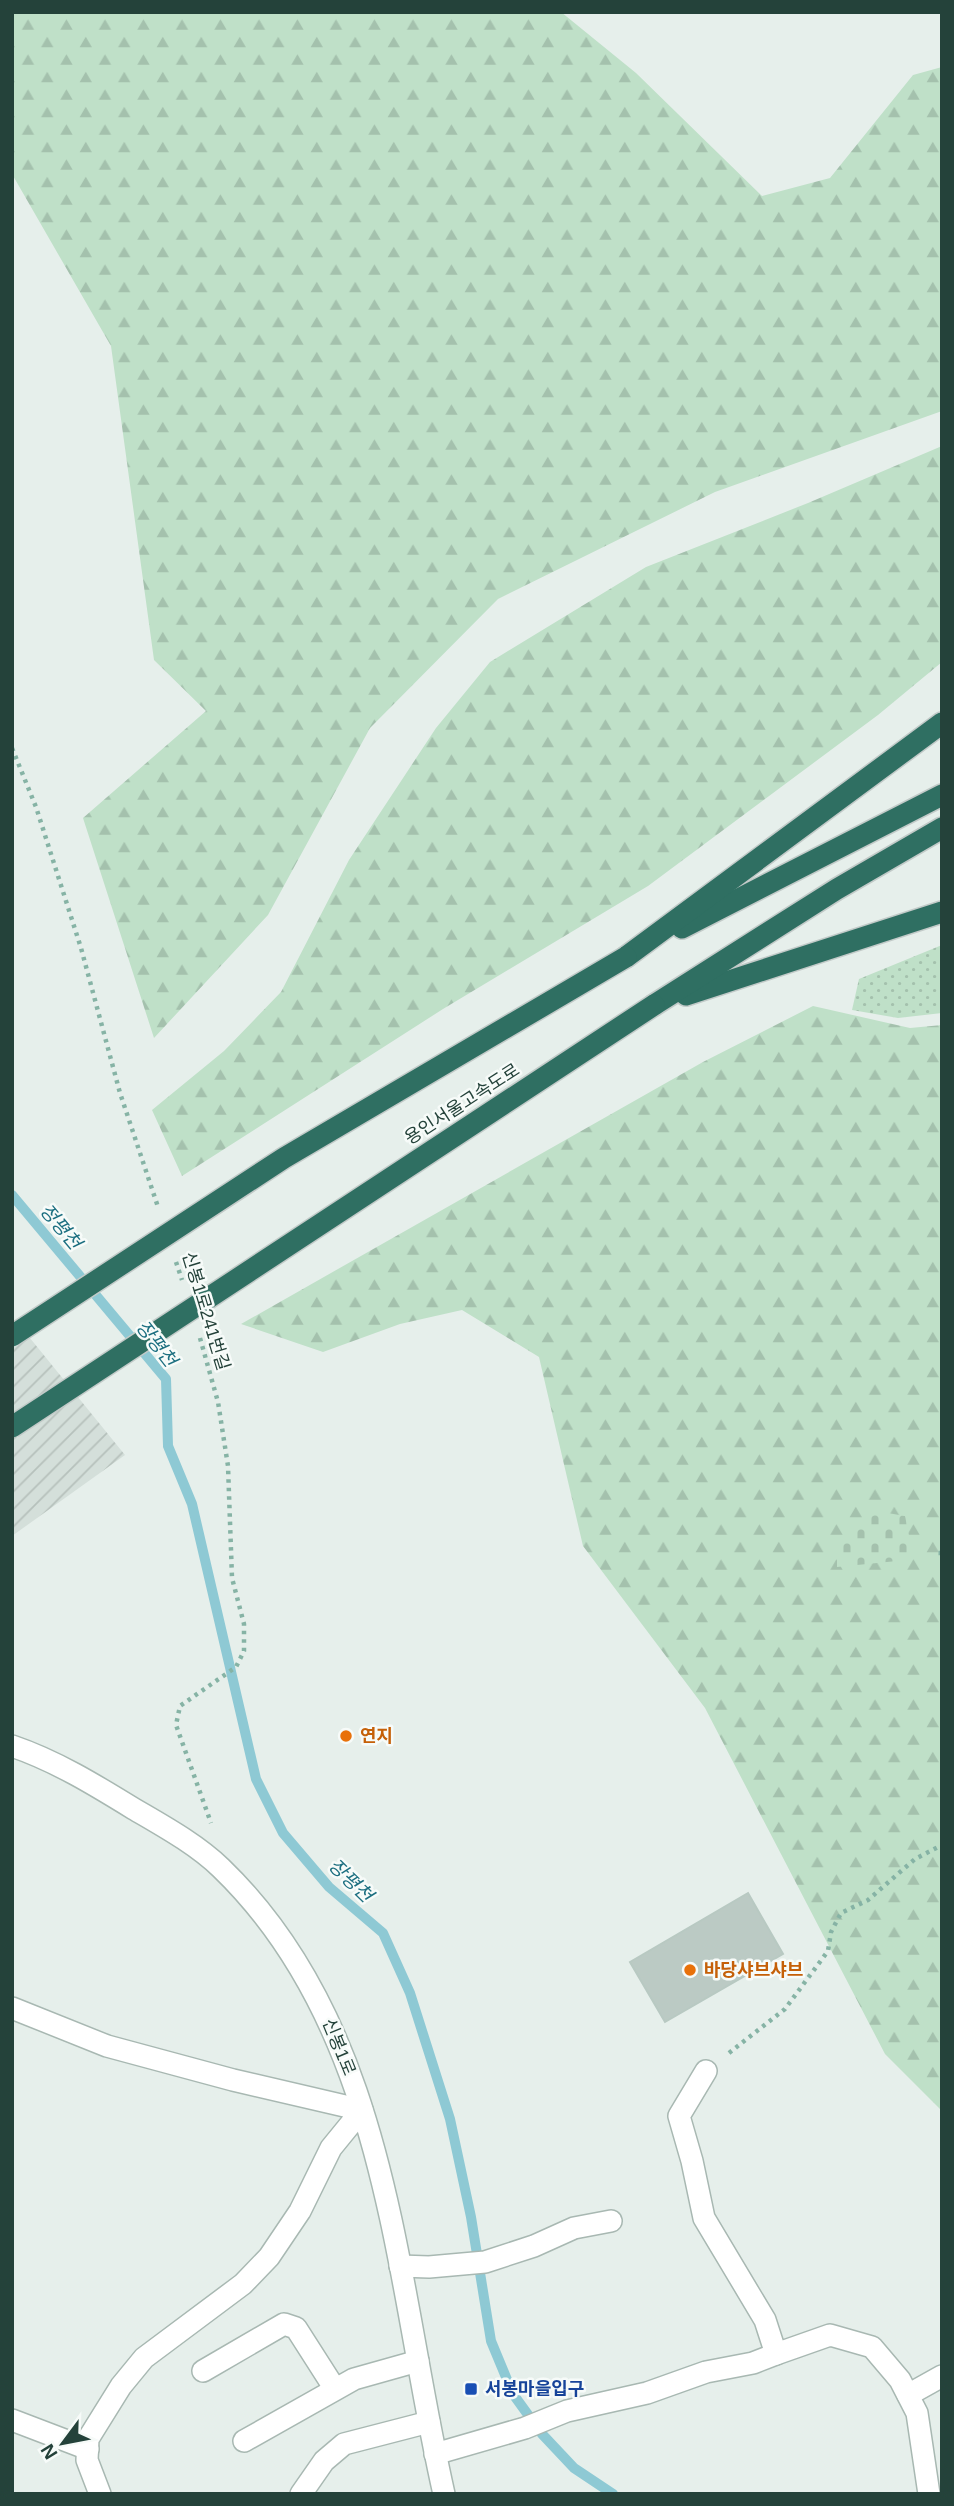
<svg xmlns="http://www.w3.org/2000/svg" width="954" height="2506" font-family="Arial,'Noto Sans KR',sans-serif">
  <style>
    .industrial { fill: url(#industrial-furrows) }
    .grass { fill: url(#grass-dots) }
    .forest { fill: url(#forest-firs) }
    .cemetery { fill: url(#cemetery-stones) }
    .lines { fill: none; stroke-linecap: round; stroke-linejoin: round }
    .stream { stroke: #8ec9d4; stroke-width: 10 }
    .building { fill: #bbcac4; stroke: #b8c9c2; stroke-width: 2 }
    .minor-casing { stroke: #a8b8b2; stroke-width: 24 }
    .highway-casing { stroke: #c2cac8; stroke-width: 24 }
    .path { stroke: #86b3a5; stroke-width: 4.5; stroke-dasharray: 3.5 5; stroke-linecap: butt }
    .minor { stroke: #fff; stroke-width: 21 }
    .highway { stroke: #2f6f62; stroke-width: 21 }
    .highway-bridge-casing { stroke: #c2cac8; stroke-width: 24; stroke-linecap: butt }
    .highway-bridge { stroke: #2f6f62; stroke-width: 21 }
    .food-dot { fill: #e8710a; stroke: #f7fbf9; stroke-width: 2.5 }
    .transit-dot { fill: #1a4fb4; stroke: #f7fbf9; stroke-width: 2.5 }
    .labels { text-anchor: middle; stroke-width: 5; stroke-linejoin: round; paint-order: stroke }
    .street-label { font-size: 18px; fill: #24423a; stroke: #f7fbf9 }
    .food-label { font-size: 18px; font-weight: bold; fill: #c56008; stroke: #f7fbf9; text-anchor: start }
    .transit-label { font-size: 18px; font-weight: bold; fill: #164399; stroke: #f7fbf9; text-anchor: start }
    .water-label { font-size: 19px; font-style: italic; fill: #1c6f80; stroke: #f7fbf9 }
  </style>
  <defs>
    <pattern id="industrial-furrows" width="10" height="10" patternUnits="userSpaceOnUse" patternTransform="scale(1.75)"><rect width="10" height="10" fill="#d4dfda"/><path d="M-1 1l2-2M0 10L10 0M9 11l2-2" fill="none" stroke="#b6c1bc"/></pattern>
    <pattern id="grass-dots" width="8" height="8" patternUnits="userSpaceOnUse" patternTransform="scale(1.75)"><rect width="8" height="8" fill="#bfe0c8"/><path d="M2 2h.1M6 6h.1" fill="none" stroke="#a4c1ad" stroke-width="1.8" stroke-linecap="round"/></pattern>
    <pattern id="forest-firs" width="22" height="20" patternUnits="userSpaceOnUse" patternTransform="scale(1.75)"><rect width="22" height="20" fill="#bfe0c8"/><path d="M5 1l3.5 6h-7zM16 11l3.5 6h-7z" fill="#a4c1ad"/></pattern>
    <pattern id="cemetery-stones" width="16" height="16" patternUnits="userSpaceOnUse" patternTransform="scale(1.75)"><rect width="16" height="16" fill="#bfe0c8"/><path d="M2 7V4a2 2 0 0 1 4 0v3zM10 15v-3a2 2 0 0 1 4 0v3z" fill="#a4c1ad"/></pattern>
  </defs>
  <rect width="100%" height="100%" fill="#e6efeb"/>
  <path class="industrial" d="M 21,1327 L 125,1455 L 12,1536 L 12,1334 Z"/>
  <path class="grass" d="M 942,945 L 942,1013 L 898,1018 L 852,1010 L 859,979 Z"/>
  <g class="forest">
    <path d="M 12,12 L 561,12 L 636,73 L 762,196 L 830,178 L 913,75 L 942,67 L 942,411 L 715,492 L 498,599 L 370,728 L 268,915 L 154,1038 L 83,818 L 206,711 L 154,660 L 111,346 L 12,174 Z"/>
    <path d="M 942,446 L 942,662 L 878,715 L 648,886 L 443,1009 L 182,1176 L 152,1110 L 224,1051 L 281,992 L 349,860 L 436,728 L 490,662 L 646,567 L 808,503 Z"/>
    <path d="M 813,1006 L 910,1028 L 942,1025 L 942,2111 L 885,2054 L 705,1708 L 583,1546 L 539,1357 L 462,1310 L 400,1324 L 323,1352 L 241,1324 L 703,1062 Z"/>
  </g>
  <path class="cemetery" d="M 882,1512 L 905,1516 L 912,1550 L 897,1561 L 837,1567 L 837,1541 L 854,1523 Z"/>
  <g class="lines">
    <path class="stream" d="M 12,1195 L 166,1379 L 168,1446 L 192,1504 L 256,1779 L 283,1833 L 329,1887 L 383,1933 L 410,1993 L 450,2119 L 471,2217 L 491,2341 L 513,2394 L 542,2434 L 574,2468 L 613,2494"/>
  </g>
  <path class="building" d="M 748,1893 L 783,1954 L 665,2022 L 630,1962 Z"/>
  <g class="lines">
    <defs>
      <g id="minor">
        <path d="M 12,1746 C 56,1761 95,1785 134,1809 C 163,1826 196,1844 221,1868 C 389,2030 395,2280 444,2494"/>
        <path d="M 12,2008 L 107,2046 L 233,2080 L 362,2110 L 331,2148 L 300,2211 L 269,2257 L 243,2284 L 144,2358 L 121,2386 L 88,2439 L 87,2460 L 100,2494"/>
        <path d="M 400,2266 L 429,2267 L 485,2262 L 534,2246 L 574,2228 L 611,2221"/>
        <path d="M 776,2354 L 830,2335 L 872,2347 L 900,2380 L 917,2413 L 929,2494"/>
        <path d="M 203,2371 L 284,2324 L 296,2328 L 335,2389"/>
        <path d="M 908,2395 L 942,2376"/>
        <path d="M 12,2420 L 88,2449"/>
        <path d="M 244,2441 L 354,2379 L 418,2361"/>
        <path d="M 435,2454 L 525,2428 L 567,2411 L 647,2393 L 706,2372 L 753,2363 L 776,2354 L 765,2320 L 704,2218 L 692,2161 L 679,2116 L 706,2071"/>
        <path d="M 301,2494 L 324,2461 L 344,2444 L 429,2422"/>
      </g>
      <g id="highway">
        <path d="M 682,928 L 942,795"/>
        <path d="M 626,957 L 942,723"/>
        <path d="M 686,995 L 942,912"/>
        <path d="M 654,1005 L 837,889 L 942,828"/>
      </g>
    </defs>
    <use href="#minor" class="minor-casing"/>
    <use href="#highway" class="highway-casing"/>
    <g class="path">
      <path d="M 12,748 L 36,807 L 81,948 L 120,1093 L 158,1207"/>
      <path d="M 176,1262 L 182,1280"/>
      <path d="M 200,1338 L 218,1402 L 228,1466 L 232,1578 L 244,1624 L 244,1651 L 236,1667 L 180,1706 L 176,1725 L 211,1823"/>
      <path d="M 942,1553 L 938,1553 L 942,1556"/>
      <path d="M 729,2053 L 785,2009 L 828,1951 L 831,1932 L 841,1913 L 868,1900 L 915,1859 L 942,1845"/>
    </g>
    <use href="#minor" class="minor"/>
    <use href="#highway" class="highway"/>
    <defs>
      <g id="highway-bridge">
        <path d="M 12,1336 L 284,1158 L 626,957"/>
        <path d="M 12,1427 L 654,1005"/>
      </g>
    </defs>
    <use href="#highway-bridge" class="highway-bridge-casing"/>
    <use href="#highway-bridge" class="highway-bridge"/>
  </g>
  <g class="food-dot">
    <circle cx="346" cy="1736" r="7"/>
    <circle cx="690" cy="1970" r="7"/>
  </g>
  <rect class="transit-dot" x="464" y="2382" width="14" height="14" rx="3.5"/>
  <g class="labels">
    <g class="street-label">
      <text transform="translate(462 1104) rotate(-33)" y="6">용인서울고속도로</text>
      <text transform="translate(206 1311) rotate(73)" y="6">신봉1로241번길</text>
      <text transform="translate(339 2047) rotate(68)" y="6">신봉1로</text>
    </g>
    <g class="food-label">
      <text x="360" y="1742">연지</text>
      <text x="704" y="1976">바당샤브샤브</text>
    </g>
    <g class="transit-label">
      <text x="485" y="2395">서봉마을입구</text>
    </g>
    <g class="water-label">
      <text transform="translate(61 1226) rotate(50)" y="7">정평천</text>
      <text transform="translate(157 1343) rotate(52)" y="7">장평천</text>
      <text transform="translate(351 1880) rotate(44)" y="7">장평천</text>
    </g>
  </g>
  <rect width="954" height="2506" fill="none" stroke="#24423a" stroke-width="28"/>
  <g transform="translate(63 2443) rotate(238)" stroke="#f7fbf9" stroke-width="5" paint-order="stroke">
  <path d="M0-5L12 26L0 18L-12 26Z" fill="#24423a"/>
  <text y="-10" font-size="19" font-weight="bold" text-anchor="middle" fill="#24423a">N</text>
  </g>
</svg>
